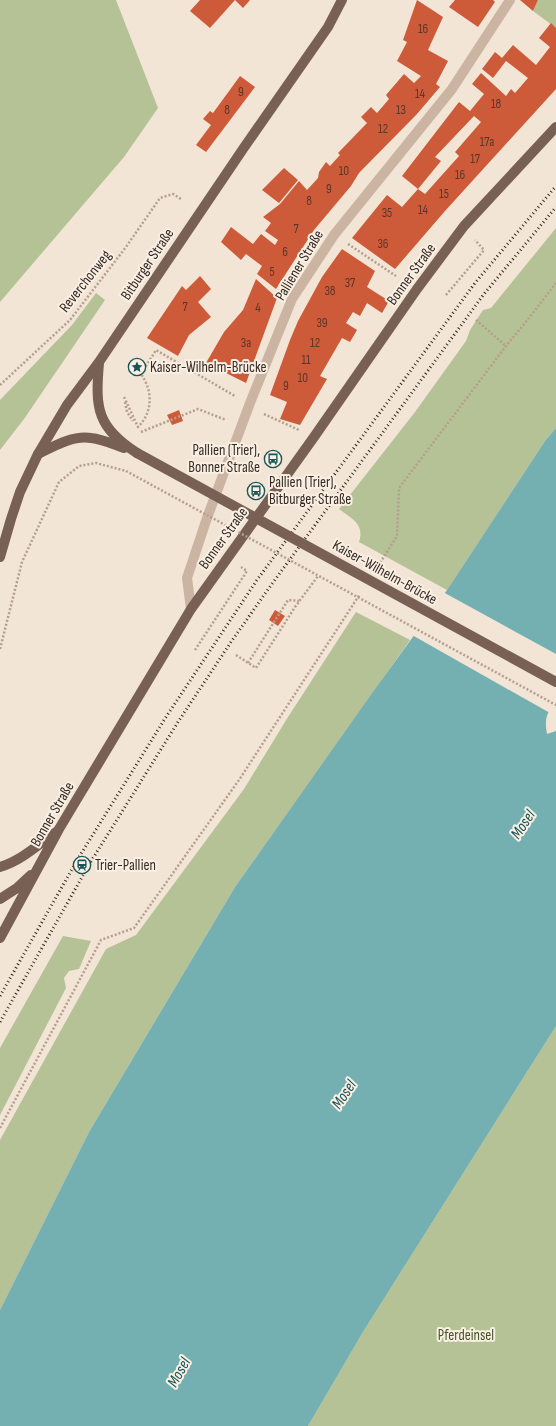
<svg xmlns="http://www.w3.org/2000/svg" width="556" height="1426" font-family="'Sofia Sans Condensed',sans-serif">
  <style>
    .green { fill: #b4c296 }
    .water { fill: #74afb1 }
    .pier { fill: #f2e5d6 }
    .building { fill: #cd5b39 }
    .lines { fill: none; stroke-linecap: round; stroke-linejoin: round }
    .path { stroke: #b69e8c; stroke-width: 2.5; stroke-dasharray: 2 2; stroke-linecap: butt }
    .minor { stroke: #cbb4a2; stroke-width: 10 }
    .primary { stroke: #786055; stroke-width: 10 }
    .rail { stroke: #352a25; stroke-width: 3; stroke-dasharray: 1 3; stroke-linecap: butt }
    .path-bridge { stroke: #b69e8c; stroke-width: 2.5; stroke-dasharray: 2 2; stroke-linecap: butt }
    .primary-bridge { stroke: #786055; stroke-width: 10 }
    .labels { text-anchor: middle; stroke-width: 4; stroke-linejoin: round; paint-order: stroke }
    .number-label { font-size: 13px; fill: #5b362a }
    .street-label { font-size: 15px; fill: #352a25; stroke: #faefe3 }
    .poi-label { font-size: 15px; fill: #352a25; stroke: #faefe3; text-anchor: start }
    .park-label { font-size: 15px; fill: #455427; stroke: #faefe3 }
    .water-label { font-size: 16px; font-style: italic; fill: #185558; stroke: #faefe3 }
  </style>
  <rect width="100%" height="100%" fill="#f2e5d6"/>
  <g class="green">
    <path d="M 0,0 L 116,0 L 158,108 L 124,157 L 0,302 Z"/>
    <path d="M 538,0 L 556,0 L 556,28 L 533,11 Z"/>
    <path d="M 556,228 L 556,428 L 545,441 L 447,590 L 359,542 C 365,524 352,519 339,509 L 415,412 L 466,341 L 470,330 L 483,310 L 491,308 Z"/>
    <path d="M 96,293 L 105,300 L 24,419 L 0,450 L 0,400 L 72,325 Z"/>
    <path d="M 356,612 L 410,640 L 235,887 L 89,1132 L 0,1310 L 0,1140 L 106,949 L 136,935 L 244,789 L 288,717 Z"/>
    <path d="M 63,936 L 91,941 L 79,969 L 69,971 L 64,978 L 66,988 L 0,1115 L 0,1048 Z"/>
    <path d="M 556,1026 L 556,1426 L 308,1426 L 363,1332 Z"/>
  </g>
  <path class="water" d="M 556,428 L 556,700 C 547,714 544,717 547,734 L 556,731 L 556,1026 L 363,1332 L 308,1426 L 0,1426 L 0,1310 L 89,1132 L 235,887 L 375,689 L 447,590 L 545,441 Z"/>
  <path class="pier" d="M 443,592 L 556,654 L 556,704 L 550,713 L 412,635 Z"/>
  <g class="building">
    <path d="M 200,0 L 250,0 L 243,8 L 235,0 L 210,28 L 190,11 Z"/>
    <path d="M 417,0 L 443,17 L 428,50 L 448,61 L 436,84 L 440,87 L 417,114 L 359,173 L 351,186 L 314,230 L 276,289 L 257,274 L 262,266 L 246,254 L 241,260 L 221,242 L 231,227 L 253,244 L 261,234 L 275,245 L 278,240 L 265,231 L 271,223 L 263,217 L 280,204 L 299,181 L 307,190 L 318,178 L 319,172 L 326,162 L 330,166 L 340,155 L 338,153 L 367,123 L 361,117 L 371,107 L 377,113 L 389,99 L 386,95 L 404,74 L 414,83 L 421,76 L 397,61 L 407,42 L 403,40 Z"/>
    <path d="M 455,0 L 493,0 L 495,2 L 478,27 L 449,7 Z"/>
    <path d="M 520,0 L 538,0 L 533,11 Z"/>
    <path d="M 551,23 L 556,28 L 556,89 L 445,211 L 395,269 L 352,238 L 387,195 L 402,207 L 418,189 L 425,194 L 459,156 L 455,152 L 481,122 L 474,116 L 435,157 L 441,161 L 418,189 L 402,176 L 459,102 L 470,111 L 484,94 L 472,84 L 481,73 L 506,96 L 511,89 L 515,93 L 528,78 L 506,61 L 493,78 L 482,69 L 495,52 L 502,58 L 513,45 L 536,65 L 550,47 L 539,38 Z"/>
    <path d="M 240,76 L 255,87 L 206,152 L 196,145 L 211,125 L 203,119 L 210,111 L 213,113 Z"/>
    <path d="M 284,168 L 298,180 L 279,203 L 262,190 Z"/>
    <path d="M 342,249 L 375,271 L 367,287 L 389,301 L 382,313 L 367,303 L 360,316 L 353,312 L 346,323 L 357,330 L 350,342 L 342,338 L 320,376 L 327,379 L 300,425 L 280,419 L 287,402 L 270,395 L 290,340 L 298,321 L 322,277 Z"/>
    <path d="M 200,276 L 211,289 L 198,302 L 211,317 L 189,335 L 178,356 L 147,338 L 182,286 L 186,290 Z"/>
    <path d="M 256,279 L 277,298 L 246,383 L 206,363 L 224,332 L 243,310 Z"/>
    <path d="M 179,410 L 183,421 L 172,425 L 167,415 Z"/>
    <path d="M 275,610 L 285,616 L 278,626 L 269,620 Z"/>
  </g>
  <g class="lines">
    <g class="path">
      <path d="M 348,244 L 396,276"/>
      <path d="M 446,295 L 484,250 L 475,240"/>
      <path d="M 476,320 L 506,346"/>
      <path d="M 0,385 L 70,320 L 126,247 L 160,198 L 173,194 L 181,199"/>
      <path d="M 124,397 L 138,427 C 153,412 153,391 141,374 L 156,350 L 235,396"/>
      <path d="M 125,402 L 127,412 L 133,421"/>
      <path d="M 264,414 L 299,430"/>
      <path d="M 141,432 L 198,409 L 226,420"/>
      <path d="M 378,566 L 397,536 L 399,488 L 506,346 L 529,318 L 556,283"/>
      <path d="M 0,649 L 22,562 L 59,482 L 79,466 L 96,463 L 126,471"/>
      <path d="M 195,650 L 247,571 L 241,567"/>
      <path d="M 236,655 L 256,668 L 295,607 L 318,576"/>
      <path d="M 248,663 L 288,600 L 300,601"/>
      <path d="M 0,1128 L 101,940 L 134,928 L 239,780 L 360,594"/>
    </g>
    <path class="minor" d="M 191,609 L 187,578 L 207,518 L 250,403 L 292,299 L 334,235 L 452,89 L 510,0"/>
    <g class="primary">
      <path d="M 99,363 C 95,409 97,427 137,453"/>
      <path d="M 38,454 C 54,446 73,435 91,438 C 102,439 113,444 124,448"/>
      <path d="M 0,557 L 11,519 L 20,492 L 38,454 L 67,405 L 99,362 L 243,149 L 328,27 L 342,0"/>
      <path d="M 0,867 C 21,861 39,844 56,832"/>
      <path d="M 0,899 L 17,888 L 31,875"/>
      <path d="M 0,938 L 59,829 L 191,609 L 314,437 L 417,289 L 464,226 L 556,127"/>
    </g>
    <g class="rail">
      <path d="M 0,996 L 79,857 L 166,717 L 257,580 L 475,283 L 556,186"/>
      <path d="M 0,1022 L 90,863 L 178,722 L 231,642 L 269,588 L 484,294 L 556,207"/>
    </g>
    <path class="path-bridge" d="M 126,471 L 556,705"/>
    <path class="primary-bridge" d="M 137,453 L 556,682"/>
  </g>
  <defs>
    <symbol id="sight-ring" viewBox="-11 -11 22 22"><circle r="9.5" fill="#faefe3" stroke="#185558" stroke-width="1.5"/><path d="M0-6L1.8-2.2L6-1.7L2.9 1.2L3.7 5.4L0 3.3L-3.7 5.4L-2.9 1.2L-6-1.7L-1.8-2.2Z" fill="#185558"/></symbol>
    <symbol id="bus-ring" viewBox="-11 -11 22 22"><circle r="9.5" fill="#faefe3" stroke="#185558" stroke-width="1.5"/><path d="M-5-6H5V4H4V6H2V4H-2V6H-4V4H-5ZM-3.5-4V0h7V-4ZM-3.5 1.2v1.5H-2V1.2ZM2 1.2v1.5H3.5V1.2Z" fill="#185558"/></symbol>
    <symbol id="station-ring" viewBox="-11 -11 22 22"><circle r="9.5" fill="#faefe3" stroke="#185558" stroke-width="1.5"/><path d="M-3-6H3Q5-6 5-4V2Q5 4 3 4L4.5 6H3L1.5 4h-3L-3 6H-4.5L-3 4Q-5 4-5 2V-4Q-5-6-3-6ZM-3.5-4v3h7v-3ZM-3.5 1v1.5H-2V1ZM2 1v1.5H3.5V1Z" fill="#185558"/></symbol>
  </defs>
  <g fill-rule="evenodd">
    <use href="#sight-ring" x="127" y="357" width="20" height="20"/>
    <use href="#bus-ring" x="263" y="449" width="20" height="20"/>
    <use href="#bus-ring" x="246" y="481" width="20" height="20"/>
    <use href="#station-ring" x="72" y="855" width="20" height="20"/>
  </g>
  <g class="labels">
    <g class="number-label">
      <text x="423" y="33">16</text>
      <text x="241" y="96">9</text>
      <text x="420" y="98">14</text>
      <text x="496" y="108">18</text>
      <text x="227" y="114">8</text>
      <text x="401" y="114">13</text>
      <text x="383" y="133">12</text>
      <text x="487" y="146">17a</text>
      <text x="475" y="163">17</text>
      <text x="344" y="175">10</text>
      <text x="460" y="179">16</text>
      <text x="329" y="193">9</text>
      <text x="444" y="198">15</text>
      <text x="309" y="205">8</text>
      <text x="423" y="214">14</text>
      <text x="387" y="217">35</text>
      <text x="296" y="233">7</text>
      <text x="383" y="248">36</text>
      <text x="285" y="256">6</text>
      <text x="272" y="276">5</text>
      <text x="350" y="287">37</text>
      <text x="330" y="295">38</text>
      <text x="185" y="311">7</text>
      <text x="258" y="312">4</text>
      <text x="322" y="327">39</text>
      <text x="246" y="347">3a</text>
      <text x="315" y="347">12</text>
      <text x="306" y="364">11</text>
      <text x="303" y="382">10</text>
      <text x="286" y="390">9</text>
    </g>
    <g class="street-label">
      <text transform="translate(147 264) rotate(-56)" y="5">Bitburger Straße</text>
      <text transform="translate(299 265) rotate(-59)" y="5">Palliener Straße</text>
      <text transform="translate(411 274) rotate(-54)" y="5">Bonner Straße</text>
      <text transform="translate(85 281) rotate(-52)" y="5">Reverchonweg</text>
      <text transform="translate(223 538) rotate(-54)" y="5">Bonner Straße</text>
      <text transform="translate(385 572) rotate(29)" y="5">Kaiser-Wilhelm-Brücke</text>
      <text transform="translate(52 814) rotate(-60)" y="5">Bonner Straße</text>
    </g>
    <g class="poi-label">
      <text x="150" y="372">Kaiser-Wilhelm-Brücke</text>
      <text x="260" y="455" text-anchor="end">Pallien (Trier),<tspan x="260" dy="17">Bonner Straße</tspan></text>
      <text x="269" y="487">Pallien (Trier),<tspan x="269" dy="17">Bitburger Straße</tspan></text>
      <text x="95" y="870">Trier-Pallien</text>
    </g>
    <g class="park-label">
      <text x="466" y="1340">Pferdeinsel</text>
    </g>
    <g class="water-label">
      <text transform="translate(522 824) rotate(-56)" y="6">Mosel</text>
      <text transform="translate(343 1094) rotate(-56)" y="6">Mosel</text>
      <text transform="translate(178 1372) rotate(-61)" y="6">Mosel</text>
    </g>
  </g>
</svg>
